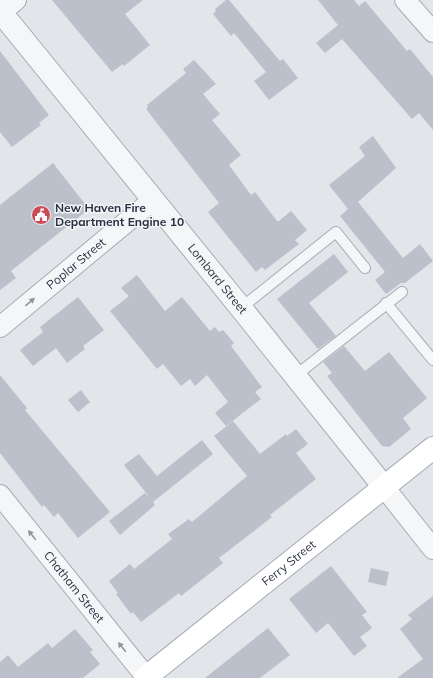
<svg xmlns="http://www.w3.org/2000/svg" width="433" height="678" font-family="Mulish,sans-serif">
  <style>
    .building { fill: #bcc0ca }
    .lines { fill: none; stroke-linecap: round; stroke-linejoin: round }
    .service-casing { stroke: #a7abb4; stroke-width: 12 }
    .minor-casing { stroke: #a7abb4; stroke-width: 22 }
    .tertiary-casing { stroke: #a7abb4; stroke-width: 24 }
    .secondary-casing { stroke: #a7abb4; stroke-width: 24 }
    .service { stroke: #f5f6f8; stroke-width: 10 }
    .minor { stroke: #f5f6f8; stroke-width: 20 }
    .tertiary { stroke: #f5f6f8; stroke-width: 22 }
    .secondary { stroke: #fff; stroke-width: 22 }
    .oneway { fill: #90949d }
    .labels { text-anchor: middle; stroke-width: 3; stroke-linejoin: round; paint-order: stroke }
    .poi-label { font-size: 12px; font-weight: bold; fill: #2a3142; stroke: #f2f4f7; text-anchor: start }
    .street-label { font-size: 12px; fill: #2a3142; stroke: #f2f4f7 }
  </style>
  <rect width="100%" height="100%" fill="#e2e5ea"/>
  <g class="building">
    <path d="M 52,0 L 143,0 L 125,14 L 150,45 L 124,66 L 123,64 L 112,72 Z"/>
    <path d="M 226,0 L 229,0 L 280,61 L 283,59 L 298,78 L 269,100 L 254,81 L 266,72 L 234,33 L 231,36 L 213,14 L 216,11 L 215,9 Z"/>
    <path d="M 318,0 L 354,0 L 359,6 L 365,1 L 407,51 L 410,49 L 433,77 L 433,130 L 419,113 L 412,119 L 342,39 L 325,53 L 316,43 L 338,25 Z"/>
    <path d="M 0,51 L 49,115 L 39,123 L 41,125 L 12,147 L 0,132 Z"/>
    <path d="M 194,60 L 216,84 L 203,94 L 220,114 L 212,120 L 241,155 L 229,165 L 251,195 L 255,192 L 277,221 L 279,221 L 291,211 L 307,230 L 295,240 L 299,244 L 265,270 L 262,267 L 256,272 L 208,212 L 219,203 L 146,109 L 148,107 L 147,105 L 186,73 L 183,69 Z"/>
    <path d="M 373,136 L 396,168 L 358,202 L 403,258 L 420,244 L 433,261 L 405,283 L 401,283 L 386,294 L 375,280 L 385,272 L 340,216 L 348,209 L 329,185 L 365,156 L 359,147 Z"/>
    <path d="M 53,163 L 89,209 L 11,271 L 16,278 L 0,290 L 0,205 Z"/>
    <path d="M 334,254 L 348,272 L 309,303 L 336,336 L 318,349 L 277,299 Z"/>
    <path d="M 137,275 L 165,311 L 182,297 L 210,331 L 215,327 L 219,332 L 223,330 L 234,343 L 231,346 L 262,387 L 255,392 L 261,399 L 226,426 L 215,413 L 228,402 L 207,375 L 195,386 L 190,379 L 181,386 L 163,364 L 157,369 L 110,311 L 129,296 L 121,288 Z"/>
    <path d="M 78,297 L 104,330 L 83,346 L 85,349 L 67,363 L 56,348 L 33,366 L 20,350 L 43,332 L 40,327 Z"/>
    <path d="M 344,346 L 365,371 L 389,352 L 427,398 L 403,418 L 411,429 L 389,447 L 382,446 L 327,376 L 332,373 L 323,362 Z"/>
    <path d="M 0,375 L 27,408 L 25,410 L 110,512 L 78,538 L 58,513 L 54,517 L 44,505 L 42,507 L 0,453 Z"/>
    <path d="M 81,390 L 90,402 L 78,412 L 68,400 Z"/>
    <path d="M 233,421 L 260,454 L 286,434 L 287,436 L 296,429 L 308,444 L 296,453 L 316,479 L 270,515 L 272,517 L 219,558 L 223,563 L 181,596 L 179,593 L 141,622 L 133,612 L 131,614 L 116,594 L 118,593 L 109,581 L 130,564 L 134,569 L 172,539 L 168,534 L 189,519 L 192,522 L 247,476 L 214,436 Z"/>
    <path d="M 202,440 L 213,454 L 153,502 L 155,505 L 120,535 L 109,521 L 145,493 L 150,498 L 124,465 L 139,454 L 157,476 Z"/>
    <path d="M 331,566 L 367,612 L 362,615 L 372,628 L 360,637 L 367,646 L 354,656 L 328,623 L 316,633 L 289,599 Z"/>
    <path d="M 371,568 L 389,572 L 386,586 L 368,582 Z"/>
    <path d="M 433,596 L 433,678 L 397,678 L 423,659 L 400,629 L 412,619 L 408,615 Z"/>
    <path d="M 268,628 L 290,655 L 260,678 L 205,678 Z"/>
    <path d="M 75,629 L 93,650 L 90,652 L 100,664 L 83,678 L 0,678 L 0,662 L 8,655 L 18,667 L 48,643 L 52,648 Z"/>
  </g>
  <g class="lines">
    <defs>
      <g id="service">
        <path d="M 386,303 L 433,360"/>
        <path d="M 241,308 L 336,232 L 365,268"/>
        <path d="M 295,376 L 402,292"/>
      </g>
      <g id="minor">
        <path d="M 405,0 L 433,32"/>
        <path d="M 0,13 L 16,0"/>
        <path id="s1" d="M 0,327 L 153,200"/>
        <path d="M 384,487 L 433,549"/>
        <path id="s2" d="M 0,495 L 147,678"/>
      </g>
      <g id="tertiary">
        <path id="s3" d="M 0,11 L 241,308 L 384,487"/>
      </g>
      <g id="secondary">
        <path id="s4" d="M 145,678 L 433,448"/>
      </g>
    </defs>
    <use href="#service" class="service-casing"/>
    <use href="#minor" class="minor-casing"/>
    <use href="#tertiary" class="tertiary-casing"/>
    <use href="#secondary" class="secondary-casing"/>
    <use href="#service" class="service"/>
    <use href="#minor" class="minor"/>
    <use href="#tertiary" class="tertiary"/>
    <use href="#secondary" class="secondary"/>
  </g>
  <defs><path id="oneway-solid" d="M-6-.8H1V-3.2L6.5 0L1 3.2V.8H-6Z"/></defs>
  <g class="oneway">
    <use href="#oneway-solid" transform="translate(30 302) rotate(-40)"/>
    <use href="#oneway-solid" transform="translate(32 535) rotate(-129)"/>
    <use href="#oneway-solid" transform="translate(122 647) rotate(-129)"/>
  </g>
  <defs>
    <symbol id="civic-disc" viewBox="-11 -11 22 22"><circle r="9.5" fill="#cb4b54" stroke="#f2f4f7"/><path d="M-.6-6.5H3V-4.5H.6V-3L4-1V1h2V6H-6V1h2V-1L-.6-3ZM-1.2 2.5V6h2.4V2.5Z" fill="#fff"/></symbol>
  </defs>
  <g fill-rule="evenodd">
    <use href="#civic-disc" x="30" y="204" width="22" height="22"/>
  </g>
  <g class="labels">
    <g class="poi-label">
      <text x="55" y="212">New Haven Fire<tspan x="55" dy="14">Department Engine 10</tspan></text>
    </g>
    <g class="street-label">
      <text dy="4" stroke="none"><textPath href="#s1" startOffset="99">Poplar Street</textPath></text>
      <text dy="4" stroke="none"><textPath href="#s3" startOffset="345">Lombard Street</textPath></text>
      <text dy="4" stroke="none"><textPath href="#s4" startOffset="184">Ferry Street</textPath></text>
      <text dy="4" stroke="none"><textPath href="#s2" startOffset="118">Chatham Street</textPath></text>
    </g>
  </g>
</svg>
